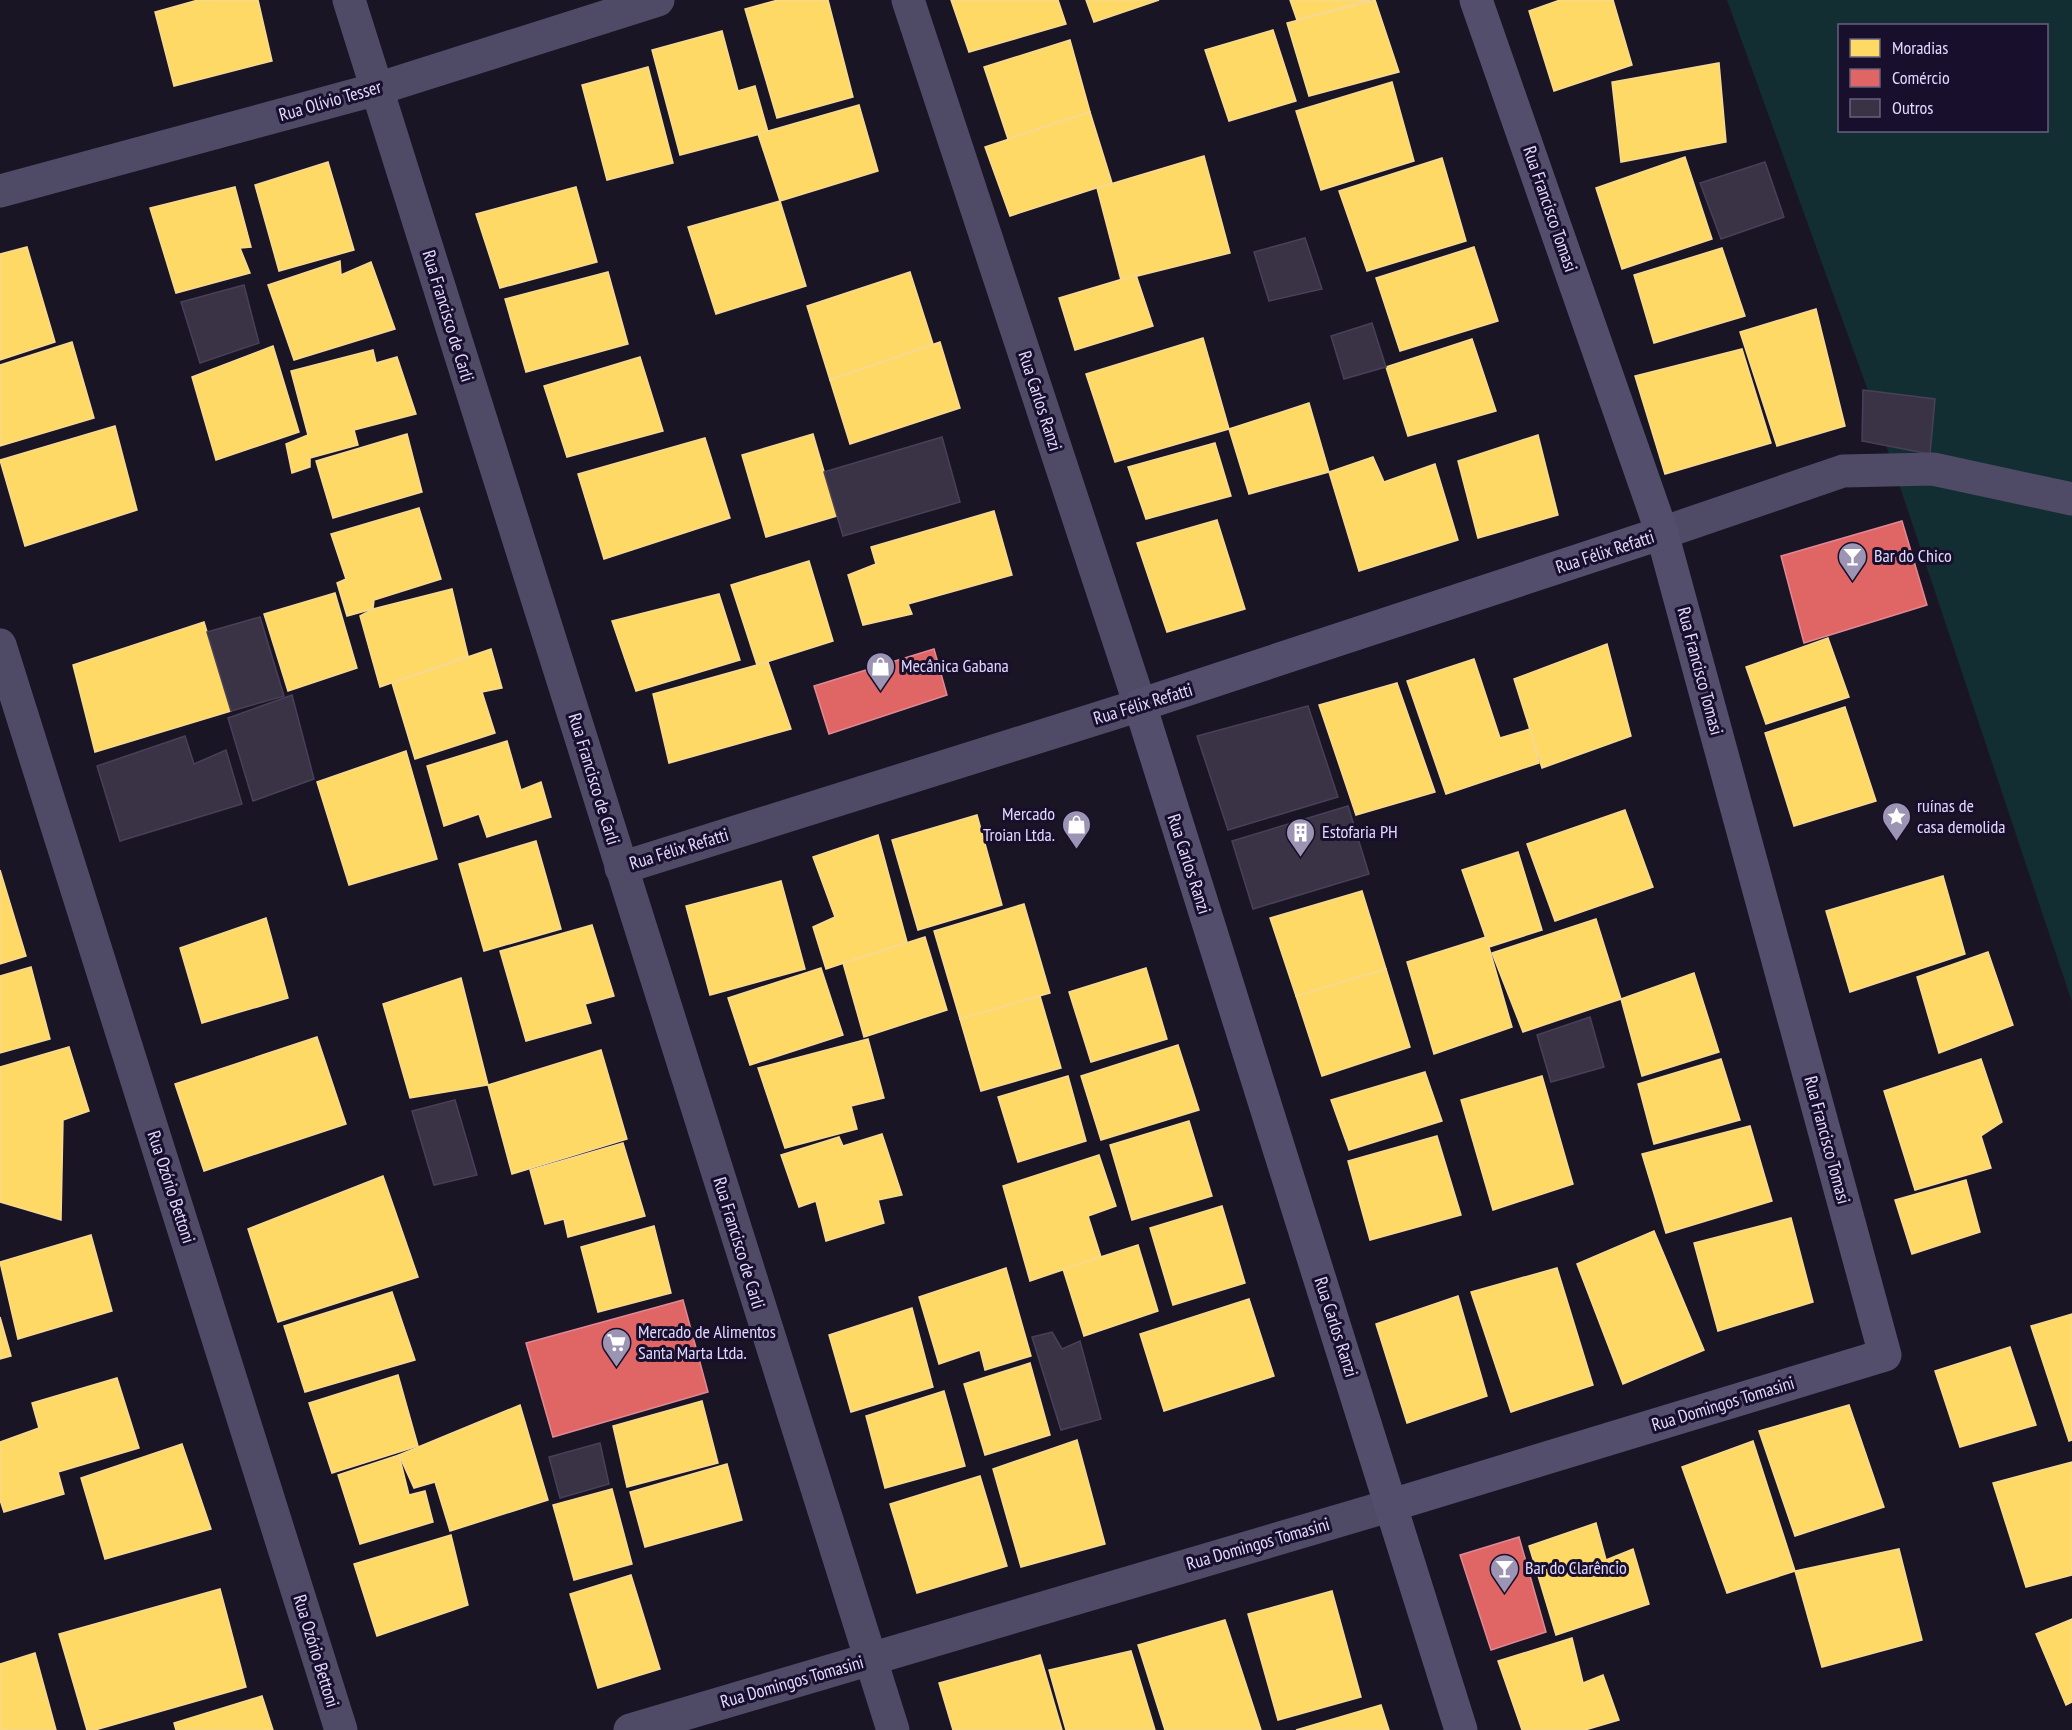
<svg xmlns="http://www.w3.org/2000/svg" width="2072" height="1730" font-family="'PT Sans Narrow',sans-serif">
  <style>
    .green { fill: #132e33; fill-rule: evenodd }
    .homes { fill: #ffd966; stroke: #f6d994; stroke-width: 1.5 }
    .shops { fill: #e06666; stroke: #e18894; stroke-width: 1.5 }
    .building { fill: #3a3346; stroke: #484058; stroke-width: 1.5 }
    .lines { fill: none; stroke-linecap: round; stroke-linejoin: round }
    .street { stroke: #4f4b66; stroke-width: 33 }
    .secondary { stroke: #534e6b; stroke-width: 33 }
    .labels { text-anchor: middle; stroke-width: 6; stroke-linejoin: round; paint-order: stroke }
    .street-label { font-size: 18px; fill: #e2d9ff; stroke: #170f2b }
    .poi-label { font-size: 18px; fill: #e2d9ff; stroke: #170f2b; text-anchor: start }
  </style>
  <rect width="100%" height="100%" fill="#1a1525"/>
  <path class="green" d="M 1727,0 L 2072,0 L 2072,1002 L 1866,385 ZM 1840,26 L 2046,26 L 2046,130 L 1840,130 Z"/>
  <g class="homes">
    <path d="M 258,0 L 272,61 L 174,86 L 155,12 L 198,0 Z"/>
    <path d="M 778,0 L 828,0 L 853,97 L 777,118 L 745,9 Z"/>
    <path d="M 951,0 L 1058,0 L 1066,24 L 969,52 Z"/>
    <path d="M 1086,0 L 1159,0 L 1094,22 Z"/>
    <path d="M 1290,0 L 1371,0 L 1297,20 Z"/>
    <path d="M 1375,0 L 1399,72 L 1309,96 L 1287,23 Z"/>
    <path d="M 1560,0 L 1613,0 L 1632,65 L 1554,91 L 1529,11 Z"/>
    <path d="M 1273,30 L 1296,101 L 1229,121 L 1205,50 Z"/>
    <path d="M 722,31 L 738,91 L 755,86 L 768,132 L 680,155 L 652,50 Z"/>
    <path d="M 1070,40 L 1090,112 L 1008,139 L 984,67 Z"/>
    <path d="M 1719,63 L 1726,142 L 1621,162 L 1612,82 Z"/>
    <path d="M 648,67 L 673,163 L 607,180 L 582,85 Z"/>
    <path d="M 1392,82 L 1414,161 L 1321,190 L 1296,111 Z"/>
    <path d="M 859,105 L 878,171 L 780,201 L 758,134 Z"/>
    <path d="M 1090,112 L 1112,183 L 1010,216 L 985,147 Z"/>
    <path d="M 1204,156 L 1230,253 L 1121,280 L 1097,188 Z"/>
    <path d="M 1685,157 L 1712,239 L 1622,269 L 1596,188 Z"/>
    <path d="M 1442,158 L 1466,241 L 1367,271 L 1339,191 Z"/>
    <path d="M 328,162 L 354,250 L 279,271 L 255,185 Z"/>
    <path d="M 235,187 L 251,247 L 240,248 L 250,273 L 176,293 L 150,208 Z"/>
    <path d="M 576,187 L 597,262 L 500,288 L 476,214 Z"/>
    <path d="M 780,201 L 806,286 L 716,314 L 688,227 Z"/>
    <path d="M 27,247 L 55,342 L 0,360 L 0,254 Z"/>
    <path d="M 1474,247 L 1498,321 L 1400,351 L 1376,278 Z"/>
    <path d="M 1722,248 L 1745,316 L 1654,343 L 1634,275 Z"/>
    <path d="M 340,261 L 341,275 L 371,262 L 395,329 L 294,360 L 268,285 Z"/>
    <path d="M 608,272 L 628,344 L 526,372 L 505,299 Z"/>
    <path d="M 910,272 L 933,344 L 830,380 L 807,306 Z"/>
    <path d="M 1136,275 L 1153,326 L 1075,350 L 1059,298 Z"/>
    <path d="M 1816,309 L 1845,426 L 1777,446 L 1740,332 Z"/>
    <path d="M 1203,338 L 1229,429 L 1115,462 L 1086,374 Z"/>
    <path d="M 1472,339 L 1496,411 L 1408,436 L 1386,367 Z"/>
    <path d="M 72,342 L 94,418 L 0,446 L 0,365 Z"/>
    <path d="M 940,342 L 960,408 L 850,444 L 830,380 Z"/>
    <path d="M 273,346 L 299,432 L 216,460 L 192,377 Z"/>
    <path d="M 1742,349 L 1771,443 L 1665,474 L 1635,376 Z"/>
    <path d="M 373,350 L 376,363 L 397,357 L 416,414 L 354,430 L 358,445 L 310,458 L 310,467 L 292,473 L 286,444 L 308,435 L 291,371 Z"/>
    <path d="M 640,357 L 663,431 L 567,457 L 544,386 Z"/>
    <path d="M 1309,403 L 1329,472 L 1249,494 L 1229,429 Z"/>
    <path d="M 115,426 L 137,510 L 25,546 L 0,460 Z"/>
    <path d="M 407,434 L 422,492 L 333,518 L 316,461 Z"/>
    <path d="M 813,434 L 837,516 L 766,537 L 742,455 Z"/>
    <path d="M 1538,435 L 1558,515 L 1478,538 L 1458,461 Z"/>
    <path d="M 705,438 L 730,518 L 604,559 L 578,474 Z"/>
    <path d="M 1215,443 L 1231,496 L 1146,519 L 1128,467 Z"/>
    <path d="M 1373,457 L 1384,482 L 1435,464 L 1458,540 L 1359,571 L 1329,472 Z"/>
    <path d="M 419,508 L 441,579 L 374,600 L 373,609 L 347,616 L 337,583 L 346,579 L 331,534 Z"/>
    <path d="M 994,511 L 1012,575 L 908,604 L 912,614 L 863,625 L 848,575 L 876,564 L 871,547 Z"/>
    <path d="M 1217,520 L 1245,609 L 1167,632 L 1137,543 Z"/>
    <path d="M 809,561 L 833,641 L 757,665 L 731,585 Z"/>
    <path d="M 452,589 L 468,656 L 380,687 L 360,616 L 373,609 Z"/>
    <path d="M 335,593 L 357,668 L 288,691 L 264,614 Z"/>
    <path d="M 719,594 L 740,660 L 636,691 L 612,621 Z"/>
    <path d="M 204,622 L 231,711 L 95,752 L 73,665 Z"/>
    <path d="M 1828,638 L 1849,697 L 1766,724 L 1746,667 Z"/>
    <path d="M 1607,644 L 1631,736 L 1542,768 L 1514,679 Z"/>
    <path d="M 491,649 L 502,688 L 482,692 L 495,733 L 415,759 L 392,683 Z"/>
    <path d="M 1474,659 L 1500,738 L 1530,729 L 1539,763 L 1446,794 L 1407,681 Z"/>
    <path d="M 768,662 L 791,729 L 669,763 L 653,694 Z"/>
    <path d="M 1397,683 L 1435,792 L 1356,815 L 1319,705 Z"/>
    <path d="M 1845,707 L 1876,801 L 1794,826 L 1765,733 Z"/>
    <path d="M 507,741 L 521,790 L 541,782 L 551,817 L 487,837 L 479,814 L 444,826 L 427,766 Z"/>
    <path d="M 406,751 L 437,859 L 349,885 L 317,782 Z"/>
    <path d="M 1625,810 L 1653,887 L 1555,921 L 1527,844 Z"/>
    <path d="M 977,815 L 1002,905 L 918,930 L 892,840 Z"/>
    <path d="M 878,835 L 907,942 L 826,969 L 813,927 L 835,917 L 813,857 Z"/>
    <path d="M 536,841 L 561,929 L 484,951 L 459,864 Z"/>
    <path d="M 1518,852 L 1542,930 L 1489,947 L 1462,870 Z"/>
    <path d="M 0,870 L 26,956 L 0,964 Z"/>
    <path d="M 1943,876 L 1965,954 L 1850,992 L 1826,911 Z"/>
    <path d="M 781,881 L 805,969 L 710,995 L 686,906 Z"/>
    <path d="M 1362,891 L 1386,969 L 1296,996 L 1270,918 Z"/>
    <path d="M 1024,904 L 1050,993 L 960,1019 L 934,931 Z"/>
    <path d="M 266,918 L 288,998 L 202,1023 L 180,948 Z"/>
    <path d="M 1596,919 L 1621,999 L 1523,1032 L 1492,953 Z"/>
    <path d="M 592,925 L 614,996 L 585,1004 L 591,1023 L 526,1041 L 500,951 Z"/>
    <path d="M 925,937 L 947,1010 L 864,1037 L 843,963 Z"/>
    <path d="M 1486,937 L 1512,1027 L 1434,1054 L 1407,962 Z"/>
    <path d="M 1988,952 L 2013,1025 L 1939,1053 L 1917,977 Z"/>
    <path d="M 31,967 L 50,1039 L 0,1053 L 0,976 Z"/>
    <path d="M 821,968 L 843,1035 L 750,1065 L 728,998 Z"/>
    <path d="M 1146,968 L 1167,1039 L 1091,1062 L 1069,992 Z"/>
    <path d="M 1386,969 L 1410,1047 L 1322,1076 L 1296,996 Z"/>
    <path d="M 1694,973 L 1719,1052 L 1642,1076 L 1621,999 Z"/>
    <path d="M 461,978 L 488,1085 L 410,1098 L 383,1004 Z"/>
    <path d="M 1040,996 L 1061,1068 L 981,1091 L 960,1019 Z"/>
    <path d="M 317,1037 L 346,1124 L 204,1171 L 175,1084 Z"/>
    <path d="M 868,1039 L 884,1098 L 851,1106 L 857,1129 L 785,1148 L 758,1068 Z"/>
    <path d="M 1178,1045 L 1199,1110 L 1101,1140 L 1081,1076 Z"/>
    <path d="M 69,1047 L 89,1111 L 63,1120 L 61,1220 L 0,1202 L 0,1067 Z"/>
    <path d="M 601,1050 L 627,1139 L 512,1174 L 488,1085 Z"/>
    <path d="M 1721,1059 L 1740,1120 L 1654,1144 L 1638,1084 Z"/>
    <path d="M 1981,1059 L 2002,1122 L 1981,1136 L 1991,1168 L 1915,1190 L 1884,1091 Z"/>
    <path d="M 1425,1072 L 1442,1121 L 1349,1150 L 1331,1100 Z"/>
    <path d="M 1068,1076 L 1086,1141 L 1018,1162 L 998,1097 Z"/>
    <path d="M 1542,1076 L 1573,1184 L 1493,1210 L 1461,1100 Z"/>
    <path d="M 1189,1121 L 1212,1196 L 1132,1220 L 1110,1145 Z"/>
    <path d="M 1750,1126 L 1772,1201 L 1666,1233 L 1642,1154 Z"/>
    <path d="M 882,1134 L 902,1195 L 878,1200 L 884,1223 L 826,1241 L 816,1201 L 799,1207 L 781,1155 L 839,1137 L 843,1146 Z"/>
    <path d="M 1437,1136 L 1461,1215 L 1370,1240 L 1348,1161 Z"/>
    <path d="M 623,1143 L 645,1216 L 568,1237 L 564,1219 L 545,1224 L 530,1170 Z"/>
    <path d="M 1099,1155 L 1116,1206 L 1088,1216 L 1101,1257 L 1030,1281 L 1003,1186 Z"/>
    <path d="M 383,1176 L 418,1277 L 278,1322 L 248,1229 Z"/>
    <path d="M 1966,1180 L 1980,1232 L 1912,1254 L 1895,1200 Z"/>
    <path d="M 1222,1206 L 1245,1283 L 1173,1305 L 1150,1228 Z"/>
    <path d="M 1791,1218 L 1813,1302 L 1718,1331 L 1694,1243 Z"/>
    <path d="M 654,1226 L 671,1293 L 598,1312 L 581,1247 Z"/>
    <path d="M 1654,1231 L 1704,1350 L 1623,1384 L 1577,1264 Z"/>
    <path d="M 91,1235 L 112,1311 L 18,1339 L 0,1262 Z"/>
    <path d="M 1138,1245 L 1158,1311 L 1084,1336 L 1063,1269 Z"/>
    <path d="M 1006,1268 L 1031,1356 L 985,1370 L 980,1350 L 939,1364 L 919,1297 Z"/>
    <path d="M 1557,1268 L 1593,1385 L 1511,1412 L 1471,1292 Z"/>
    <path d="M 392,1292 L 415,1360 L 305,1392 L 284,1326 Z"/>
    <path d="M 1458,1296 L 1487,1396 L 1407,1423 L 1376,1324 Z"/>
    <path d="M 1249,1299 L 1274,1376 L 1164,1411 L 1140,1334 Z"/>
    <path d="M 912,1308 L 933,1387 L 851,1412 L 829,1335 Z"/>
    <path d="M 2072,1314 L 2072,1440 L 2069,1441 L 2031,1326 Z"/>
    <path d="M 0,1317 L 11,1356 L 0,1359 Z"/>
    <path d="M 2010,1347 L 2036,1425 L 1960,1447 L 1935,1371 Z"/>
    <path d="M 1030,1363 L 1050,1435 L 985,1455 L 964,1384 Z"/>
    <path d="M 398,1375 L 418,1446 L 332,1473 L 309,1403 Z"/>
    <path d="M 117,1378 L 139,1448 L 58,1472 L 64,1494 L 4,1512 L 0,1500 L 0,1442 L 39,1428 L 32,1403 Z"/>
    <path d="M 944,1391 L 965,1466 L 885,1488 L 866,1416 Z"/>
    <path d="M 702,1401 L 718,1463 L 627,1487 L 613,1426 Z"/>
    <path d="M 520,1405 L 548,1500 L 450,1531 L 435,1482 L 414,1488 L 399,1455 Z"/>
    <path d="M 1849,1405 L 1884,1507 L 1795,1536 L 1759,1431 Z"/>
    <path d="M 1077,1440 L 1105,1544 L 1021,1567 L 993,1469 Z"/>
    <path d="M 1753,1441 L 1795,1571 L 1727,1593 L 1682,1467 Z"/>
    <path d="M 182,1444 L 211,1529 L 105,1559 L 81,1478 Z"/>
    <path d="M 399,1455 L 409,1495 L 425,1491 L 433,1522 L 360,1544 L 338,1475 Z"/>
    <path d="M 2072,1462 L 2072,1575 L 2026,1587 L 1993,1483 Z"/>
    <path d="M 727,1464 L 742,1520 L 645,1547 L 630,1492 Z"/>
    <path d="M 980,1476 L 1007,1566 L 917,1593 L 890,1504 Z"/>
    <path d="M 612,1489 L 632,1564 L 574,1580 L 553,1505 Z"/>
    <path d="M 1596,1523 L 1606,1560 L 1633,1549 L 1649,1604 L 1556,1635 L 1529,1546 Z"/>
    <path d="M 451,1535 L 468,1605 L 377,1636 L 354,1564 Z"/>
    <path d="M 1899,1549 L 1922,1640 L 1822,1667 L 1795,1571 Z"/>
    <path d="M 631,1575 L 660,1669 L 598,1688 L 570,1594 Z"/>
    <path d="M 220,1589 L 246,1687 L 95,1730 L 87,1730 L 59,1634 Z"/>
    <path d="M 1332,1591 L 1361,1697 L 1278,1720 L 1248,1614 Z"/>
    <path d="M 2072,1619 L 2072,1702 L 2066,1705 L 2036,1634 Z"/>
    <path d="M 1225,1620 L 1261,1730 L 1165,1730 L 1138,1645 Z"/>
    <path d="M 1572,1638 L 1583,1683 L 1603,1675 L 1619,1720 L 1585,1730 L 1522,1730 L 1498,1661 Z"/>
    <path d="M 1131,1651 L 1155,1730 L 1066,1730 L 1049,1670 Z"/>
    <path d="M 35,1653 L 56,1730 L 0,1730 L 0,1664 Z"/>
    <path d="M 1040,1655 L 1062,1730 L 953,1730 L 939,1683 Z"/>
    <path d="M 262,1696 L 273,1730 L 176,1730 L 174,1723 Z"/>
    <path d="M 1381,1705 L 1389,1730 L 1296,1730 Z"/>
  </g>
  <g class="shops">
    <path d="M 1902,521 L 1927,605 L 1804,643 L 1781,556 Z"/>
    <path d="M 934,649 L 947,695 L 829,734 L 814,686 Z"/>
    <path d="M 683,1300 L 708,1392 L 553,1437 L 526,1343 Z"/>
    <path d="M 1519,1537 L 1546,1632 L 1491,1650 L 1460,1555 Z"/>
  </g>
  <g class="building">
    <path d="M 1765,162 L 1784,217 L 1721,239 L 1700,183 Z"/>
    <path d="M 1305,238 L 1322,289 L 1269,301 L 1254,252 Z"/>
    <path d="M 244,285 L 259,343 L 200,363 L 181,302 Z"/>
    <path d="M 1372,323 L 1386,367 L 1344,379 L 1331,336 Z"/>
    <path d="M 1863,390 L 1935,399 L 1930,454 L 1862,441 Z"/>
    <path d="M 942,437 L 960,502 L 843,536 L 824,472 Z"/>
    <path d="M 260,617 L 284,696 L 231,711 L 207,632 Z"/>
    <path d="M 292,695 L 314,779 L 253,801 L 228,718 Z"/>
    <path d="M 1308,706 L 1338,797 L 1228,830 L 1197,736 Z"/>
    <path d="M 185,736 L 194,764 L 226,750 L 242,804 L 120,841 L 97,766 Z"/>
    <path d="M 1348,806 L 1369,874 L 1253,909 L 1232,841 Z"/>
    <path d="M 1590,1017 L 1604,1067 L 1551,1082 L 1537,1035 Z"/>
    <path d="M 455,1100 L 477,1175 L 434,1185 L 412,1111 Z"/>
    <path d="M 1052,1332 L 1062,1349 L 1080,1341 L 1101,1419 L 1061,1430 L 1032,1337 Z"/>
    <path d="M 600,1443 L 609,1484 L 560,1498 L 549,1457 Z"/>
  </g>
  <g class="lines">
    <g class="street">
      <path d="M 349,0 L 893,1730"/>
      <path d="M 0,191 L 377,89 L 658,0"/>
      <path d="M 1662,533 L 1843,471 L 1933,469 L 2072,499"/>
      <path d="M 0,645 L 341,1730"/>
      <path d="M 621,868 L 1140,705 L 908,0"/>
      <path d="M 630,1730 L 1392,1505"/>
    </g>
    <g class="secondary">
      <path d="M 1392,1505 L 1885,1355 L 1662,533 L 1476,0"/>
      <path d="M 1461,1730 L 1140,705 L 1662,533"/>
    </g>
  </g>
  <defs>
    <symbol id="bar-pin" viewBox="-11 -11 22 30"><path d="M0 17L-7.5 6A9.5 9.5 0 1 1 7.5 6Z" fill="#9c94b3" stroke="#170f2b"/><path d="M-6-5H6L.8 .8V4.5H3.5V6h-7V4.5H-.8V.8Z" fill="#fff"/></symbol>
    <symbol id="shop-pin" viewBox="-11 -11 22 30"><path d="M0 17L-7.5 6A9.5 9.5 0 1 1 7.5 6Z" fill="#9c94b3" stroke="#170f2b"/><path d="M-5-2.5h2.3a2.7 3.5 0 0 1 5.4 0H5L5.5 6h-11ZM-1.5-2.5h3a1.5 2.3 0 0 0-3 0Z" fill="#fff"/></symbol>
    <symbol id="sight-pin" viewBox="-11 -11 22 30"><path d="M0 17L-7.5 6A9.5 9.5 0 1 1 7.5 6Z" fill="#9c94b3" stroke="#170f2b"/><path d="M0-6L1.8-2.2L6-1.7L2.9 1.2L3.7 5.4L0 3.3L-3.7 5.4L-2.9 1.2L-6-1.7L-1.8-2.2Z" fill="#fff"/></symbol>
    <symbol id="building-pin" viewBox="-11 -11 22 30"><path d="M0 17L-7.5 6A9.5 9.5 0 1 1 7.5 6Z" fill="#9c94b3" stroke="#170f2b"/><path d="M-4-6H4V6H1V3H-1V6H-4ZM-2.5-4.3h1.7v1.8h-1.7ZM.8-4.3h1.7v1.8H.8ZM-2.5-1h1.7V.8h-1.7ZM.8-1h1.7V.8H.8Z" fill="#fff"/></symbol>
    <symbol id="supermarket-pin" viewBox="-11 -11 22 30"><path d="M0 17L-7.5 6A9.5 9.5 0 1 1 7.5 6Z" fill="#9c94b3" stroke="#170f2b"/><path d="M-6-5.5h2.5l.6 2H6L4.5 2H-2.5L-4.4-4H-6ZM-1.5 3.2a1.3 1.3 0 1 0 .1 0ZM3 3.2a1.3 1.3 0 1 0 .1 0Z" fill="#fff"/></symbol>
  </defs>
  <g fill-rule="evenodd">
    <use href="#bar-pin" x="1836" y="540" width="33" height="45"/>
    <use href="#shop-pin" x="864" y="650" width="33" height="45"/>
    <use href="#sight-pin" x="1880" y="800" width="33" height="45"/>
    <use href="#shop-pin" x="1060" y="808" width="33" height="45"/>
    <use href="#building-pin" x="1284" y="816" width="33" height="45"/>
    <use href="#supermarket-pin" x="600" y="1326" width="33" height="45"/>
    <use href="#bar-pin" x="1488" y="1552" width="33" height="45"/>
  </g>
  <g class="labels">
    <g class="street-label">
      <text transform="translate(330 101) rotate(-16)" y="6">Rua Olívio Tesser</text>
      <text transform="translate(1550 209) rotate(71)" y="6">Rua Francisco Tomasi</text>
      <text transform="translate(448 316) rotate(73)" y="6">Rua Francisco de Carli</text>
      <text transform="translate(1040 401) rotate(72)" y="6">Rua Carlos Ranzi</text>
      <text transform="translate(1605 552) rotate(-18)" y="6">Rua Félix Refatti</text>
      <text transform="translate(1700 671) rotate(75)" y="6">Rua Francisco Tomasi</text>
      <text transform="translate(1143 704) rotate(-17)" y="6">Rua Félix Refatti</text>
      <text transform="translate(594 779) rotate(73)" y="6">Rua Francisco de Carli</text>
      <text transform="translate(679 849) rotate(-17)" y="6">Rua Félix Refatti</text>
      <text transform="translate(1189 864) rotate(72)" y="6">Rua Carlos Ranzi</text>
      <text transform="translate(1827 1140) rotate(75)" y="6">Rua Francisco Tomasi</text>
      <text transform="translate(171 1187) rotate(72)" y="6">Rua Ozório Bettoni</text>
      <text transform="translate(739 1243) rotate(73)" y="6">Rua Francisco de Carli</text>
      <text transform="translate(1336 1327) rotate(72)" y="6">Rua Carlos Ranzi</text>
      <text transform="translate(1723 1404) rotate(-17)" y="6">Rua Domingos Tomasini</text>
      <text transform="translate(1258 1544) rotate(-16)" y="6">Rua Domingos Tomasini</text>
      <text transform="translate(316 1651) rotate(73)" y="6">Rua Ozório Bettoni</text>
      <text transform="translate(792 1682) rotate(-16)" y="6">Rua Domingos Tomasini</text>
    </g>
    <g class="poi-label">
      <text x="1874" y="562">Bar do Chico</text>
      <text x="901" y="672">Mecânica Gabana</text>
      <text x="1917" y="812">ruínas de<tspan x="1917" dy="21">casa demolida</tspan></text>
      <text x="1055" y="820" text-anchor="end">Mercado<tspan x="1055" dy="21">Troian Ltda.</tspan></text>
      <text x="1322" y="838">Estofaria PH</text>
      <text x="638" y="1338">Mercado de Alimentos<tspan x="638" dy="21">Santa Marta Ltda.</tspan></text>
      <text x="1525" y="1574">Bar do Clarêncio</text>
    </g>
  </g>
  <rect x="1838" y="24" width="210" height="108" fill="#170f2b" stroke="#686080" stroke-width="1.5"/>
  <rect x="1850" y="39" width="30" height="18" fill="#ffd966" stroke="#686080" stroke-width="1.5"/>
  <text x="1892" y="54" font-size="18" fill="#e2d9ff">Moradias</text>
  <rect x="1850" y="69" width="30" height="18" fill="#e06666" stroke="#686080" stroke-width="1.5"/>
  <text x="1892" y="84" font-size="18" fill="#e2d9ff">Comércio</text>
  <rect x="1850" y="99" width="30" height="18" fill="#3a3346" stroke="#686080" stroke-width="1.5"/>
  <text x="1892" y="114" font-size="18" fill="#e2d9ff">Outros</text>
</svg>
